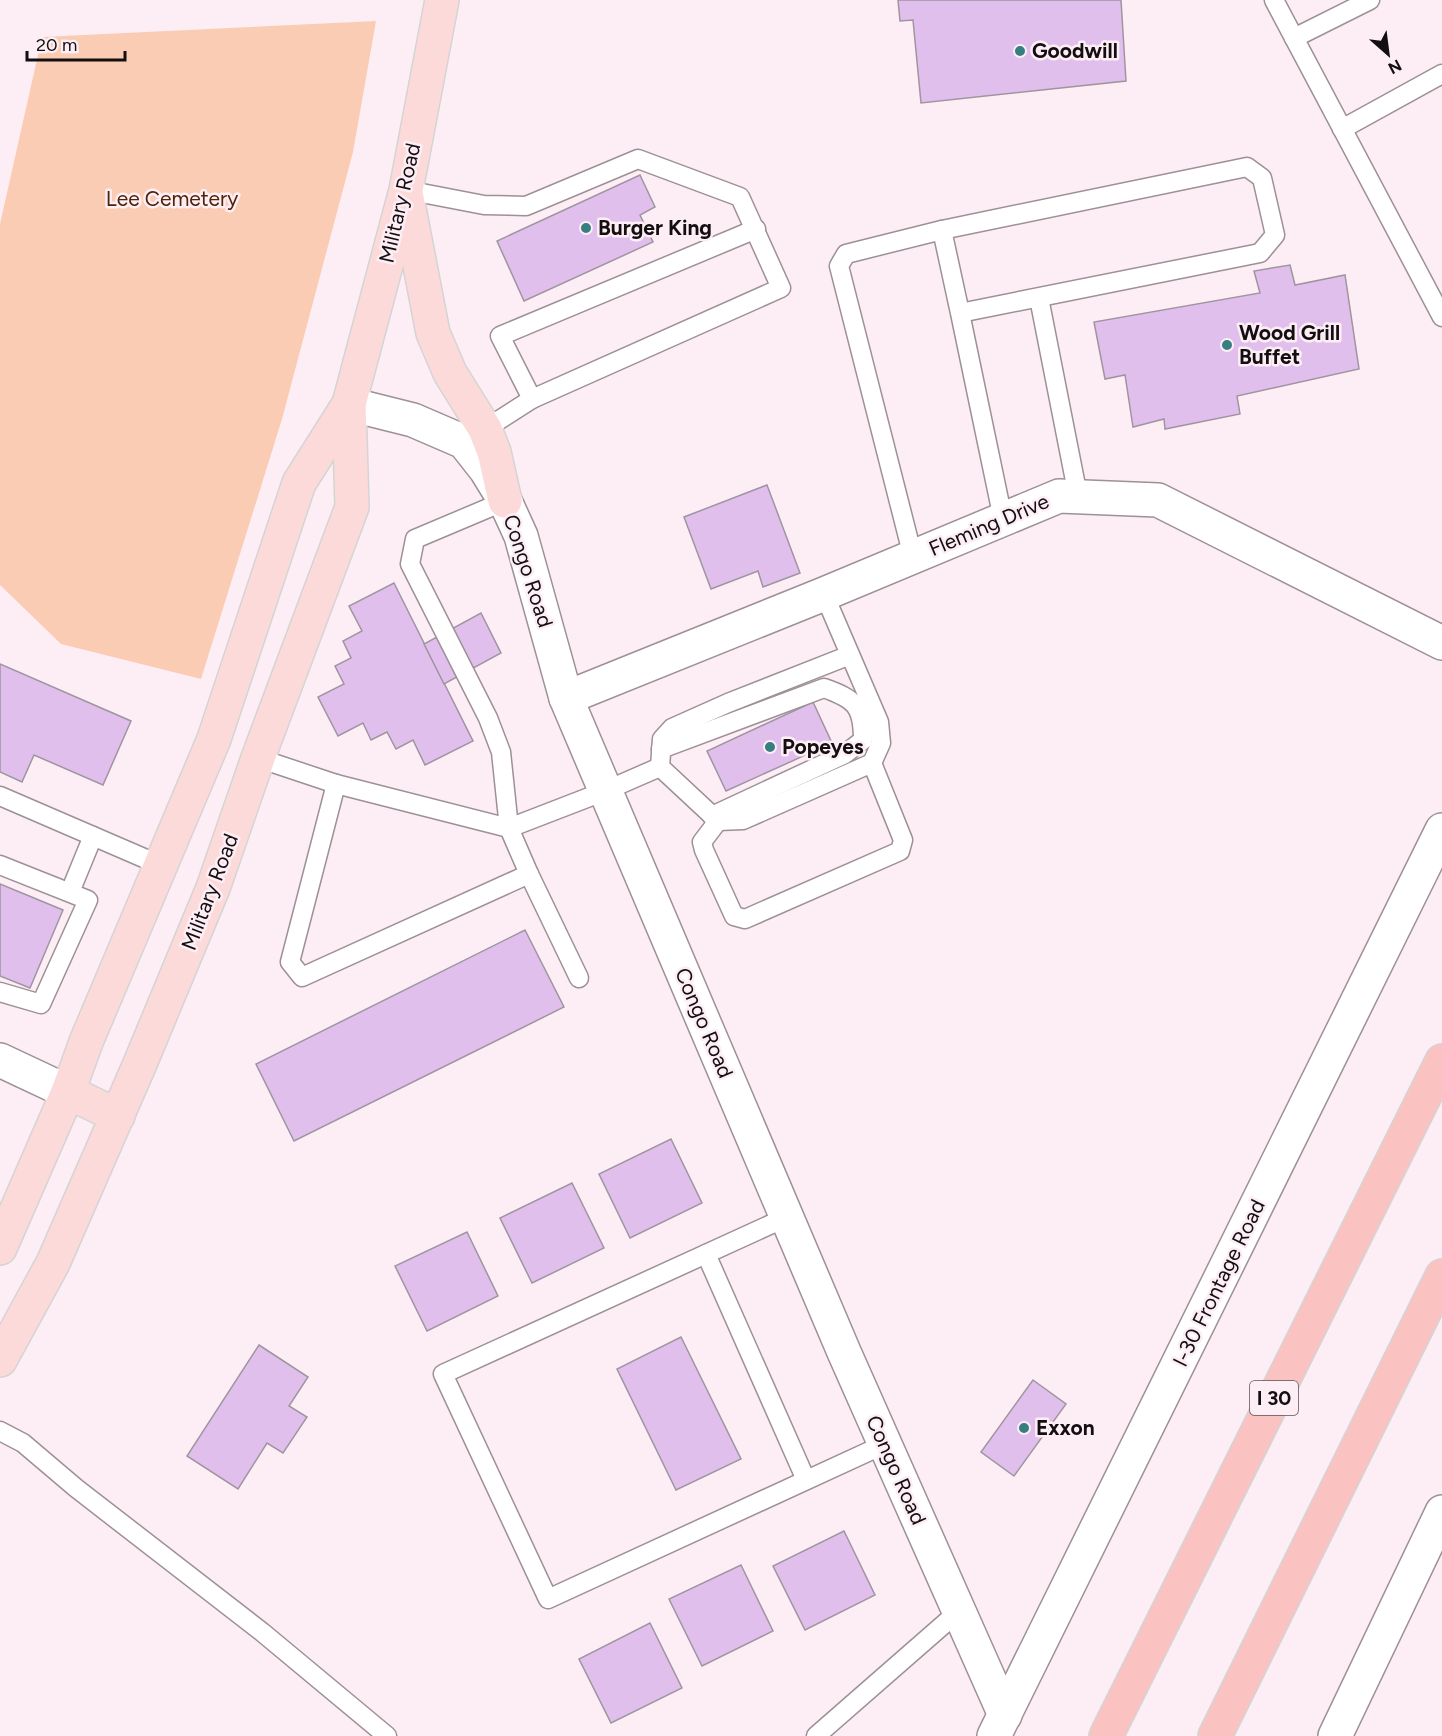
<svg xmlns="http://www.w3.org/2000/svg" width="1442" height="1736" font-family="Figtree,sans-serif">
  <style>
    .green { fill: #fbccb4 }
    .building { fill: #e1bfed; stroke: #9e95a0; stroke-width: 1.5 }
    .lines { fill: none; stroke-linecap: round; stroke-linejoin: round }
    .lane-casing { stroke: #9d9096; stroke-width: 21 }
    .street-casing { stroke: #9d9096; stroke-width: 36 }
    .secondary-casing { stroke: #9d9096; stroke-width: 36 }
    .primary-casing { stroke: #d5d4d4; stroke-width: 36 }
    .highway-casing { stroke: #d5d4d4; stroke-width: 36 }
    .lane { stroke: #fff; stroke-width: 18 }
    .street { stroke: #fff; stroke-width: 33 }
    .secondary { stroke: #fff; stroke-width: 33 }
    .primary { stroke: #fddada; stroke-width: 33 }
    .highway { stroke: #fbc2c2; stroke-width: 33 }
    .poi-dot { fill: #367e7f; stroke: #fdeef5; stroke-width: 2 }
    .labels { text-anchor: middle; stroke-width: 5; stroke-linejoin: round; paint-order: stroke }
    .shield { fill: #fdeef5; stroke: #595155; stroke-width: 1.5 }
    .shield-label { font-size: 20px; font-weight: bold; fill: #130e10 }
    .poi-label { font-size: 21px; font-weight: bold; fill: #130e10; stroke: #fdeef5; text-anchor: start }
    .park-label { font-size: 21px; fill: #512203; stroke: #fdeef5 }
    .street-label { font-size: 21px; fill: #130e10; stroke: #fdeef5 }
  </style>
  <rect width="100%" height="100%" fill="#fdeef5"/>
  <path class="green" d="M 376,21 L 353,152 L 282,419 L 201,679 L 61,644 L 0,585 L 0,224 L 42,37 Z"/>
  <g class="building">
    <path d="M 898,0 L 1121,0 L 1126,81 L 921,103 L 913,20 L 900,21 Z"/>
    <path d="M 640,175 L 655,207 L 640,215 L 653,242 L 524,301 L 497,241 Z"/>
    <path d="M 1290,265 L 1295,285 L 1345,275 L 1359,369 L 1237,396 L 1240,414 L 1165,429 L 1164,419 L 1133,427 L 1125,375 L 1105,379 L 1094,322 L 1260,293 L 1254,271 Z"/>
    <path d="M 767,485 L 800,573 L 763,587 L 758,571 L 711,589 L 684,517 Z"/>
    <path d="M 394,583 L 473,741 L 425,765 L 413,740 L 396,749 L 387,732 L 371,740 L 363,723 L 338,736 L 318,697 L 344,684 L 335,666 L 351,658 L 343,641 L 362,631 L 349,606 Z"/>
    <path d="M 481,613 L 501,653 L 444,684 L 424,644 Z"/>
    <path d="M 0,664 L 131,721 L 103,785 L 34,755 L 22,782 L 0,772 Z"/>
    <path d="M 813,702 L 832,743 L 726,791 L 707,751 Z"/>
    <path d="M 0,884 L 63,910 L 30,988 L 0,976 Z"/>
    <path d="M 525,930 L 564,1007 L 294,1141 L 256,1064 Z"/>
    <path d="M 671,1139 L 702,1203 L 630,1238 L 599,1174 Z"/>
    <path d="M 572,1183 L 604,1248 L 532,1283 L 500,1218 Z"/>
    <path d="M 467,1232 L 498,1296 L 427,1331 L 395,1266 Z"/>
    <path d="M 681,1337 L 741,1459 L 676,1490 L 617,1369 Z"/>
    <path d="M 259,1345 L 308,1377 L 289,1406 L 307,1417 L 283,1453 L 267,1443 L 238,1489 L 187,1456 Z"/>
    <path d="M 1033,1380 L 1066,1404 L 1014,1476 L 981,1452 Z"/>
    <path d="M 844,1531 L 875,1595 L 805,1630 L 773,1566 Z"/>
    <path d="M 741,1565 L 773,1631 L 702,1666 L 669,1599 Z"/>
    <path d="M 650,1623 L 682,1688 L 611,1723 L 579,1659 Z"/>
  </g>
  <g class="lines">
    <defs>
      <g id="lane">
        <path d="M 1274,0 L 1442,317"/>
        <path d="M 1294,38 L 1370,0"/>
        <path d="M 1342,129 L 1442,74"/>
        <path d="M 406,190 L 484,205 L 526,206 L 638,159 L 740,197 L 781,288 L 532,399 L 479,433"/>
        <path d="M 1039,298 L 1078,496"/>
        <path d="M 960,313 L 942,230 L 1247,167 L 1262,178 L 1275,235 L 1260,253 L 960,313 L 1003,519"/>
        <path d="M 532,399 L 500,336 L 756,229"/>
        <path d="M 913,557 L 839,266 L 846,254 L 942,230"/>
        <path d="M 824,594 L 879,722 L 881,743 L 872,763 L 743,820 L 718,821 L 660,767 L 662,739 L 672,728 L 728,703 L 850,655"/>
        <path d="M 661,749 L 824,688 C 855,699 863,706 863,740 L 845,754 L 712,816"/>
        <path d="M 258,758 L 336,784 L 509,828 L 605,791 L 660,767"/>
        <path d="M 336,784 L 290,962 L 302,977 L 529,874 L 509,828 L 501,752 L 488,718 L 410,564 L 415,539 L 505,501"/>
        <path d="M 0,796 L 160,865"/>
        <path d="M 718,821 L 702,842 L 704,850 L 734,916 L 745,919 L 900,851 L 903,840 L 872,763"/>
        <path d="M 0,865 L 88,900 L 41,1004 L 0,992"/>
        <path d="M 529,874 L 579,978"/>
        <path d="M 70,892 L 93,836"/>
        <path d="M 787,1217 L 443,1374 L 548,1599 L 885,1444"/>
        <path d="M 706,1254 L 806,1480"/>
        <path d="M 0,1431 L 23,1443 L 76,1488 L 262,1632 L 387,1736"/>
        <path d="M 816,1736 L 959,1611"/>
      </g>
      <path id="street" d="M 566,698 L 824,594 L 1059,496 L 1158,500 L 1442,643"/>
      <g id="secondary">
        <path d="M 349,404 L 413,420 L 464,442 L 486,470 L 505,501 L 521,536 L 566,698 L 844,1352 L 1005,1715"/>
        <path d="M 0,1060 L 68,1092"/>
        <path d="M 994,1736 L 1442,830"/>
        <path d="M 1335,1736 L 1442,1512"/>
      </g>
      <g id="primary">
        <path d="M 407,198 L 433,333 L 450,373 L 485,429 L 494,452 L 505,501"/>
        <path d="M 68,1092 L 118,1116"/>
        <path d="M 0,1248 L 68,1092 L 86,1042 L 214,739 L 299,483 L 349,404 L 406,190 L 442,0"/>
        <path d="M 0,1360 L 53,1263 L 139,1066 L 213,888 L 258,758 L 352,507 L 349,404"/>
      </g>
      <g id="highway">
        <path d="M 1106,1736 L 1442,1061"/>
        <path d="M 1215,1736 L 1442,1276"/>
      </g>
    </defs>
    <use href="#lane" class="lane-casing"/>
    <use href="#street" class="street-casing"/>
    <use href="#secondary" class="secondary-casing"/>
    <use href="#primary" class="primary-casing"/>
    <use href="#highway" class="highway-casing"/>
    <use href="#lane" class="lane"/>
    <use href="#street" class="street"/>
    <use href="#secondary" class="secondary"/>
    <use href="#primary" class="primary"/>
    <use href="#highway" class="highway"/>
  </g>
  <g class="poi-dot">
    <circle cx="1020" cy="51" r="6"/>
    <circle cx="586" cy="228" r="6"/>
    <circle cx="1227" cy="345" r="6"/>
    <circle cx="770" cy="747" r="6"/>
    <circle cx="1024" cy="1428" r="6"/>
  </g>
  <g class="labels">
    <rect class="shield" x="1250" y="1381" width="48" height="34" rx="4.5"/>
    <g class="shield-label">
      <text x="1274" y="1405">I 30</text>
    </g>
    <g class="poi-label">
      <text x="1032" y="58">Goodwill</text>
      <text x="598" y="235">Burger King</text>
      <text x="1239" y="340">Wood Grill<tspan x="1239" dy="24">Buffet</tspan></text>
      <text x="782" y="754">Popeyes</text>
      <text x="1036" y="1435">Exxon</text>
    </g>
    <g class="park-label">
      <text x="172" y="206">Lee Cemetery</text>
    </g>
    <g class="street-label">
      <text transform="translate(400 203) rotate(-77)" y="7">Military Road</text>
      <text transform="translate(989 525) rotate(-23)" y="7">Fleming Drive</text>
      <text transform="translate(528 571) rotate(72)" y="7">Congo Road</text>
      <text transform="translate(210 892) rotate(-69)" y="7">Military Road</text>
      <text transform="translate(704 1023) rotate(67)" y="7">Congo Road</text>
      <text transform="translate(1219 1283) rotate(-64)" y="7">I-30 Frontage Road</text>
      <text transform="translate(896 1470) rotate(66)" y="7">Congo Road</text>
    </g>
  </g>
  <g transform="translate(1388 54) rotate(152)" stroke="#fdeef5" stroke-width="4.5" paint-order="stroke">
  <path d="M0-4.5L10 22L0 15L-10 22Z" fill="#130e10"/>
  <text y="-9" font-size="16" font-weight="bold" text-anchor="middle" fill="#130e10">N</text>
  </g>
  <path d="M27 51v9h98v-9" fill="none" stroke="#130e10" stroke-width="3"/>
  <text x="36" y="51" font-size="18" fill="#130e10" stroke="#fdeef5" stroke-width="4.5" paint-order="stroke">20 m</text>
</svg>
